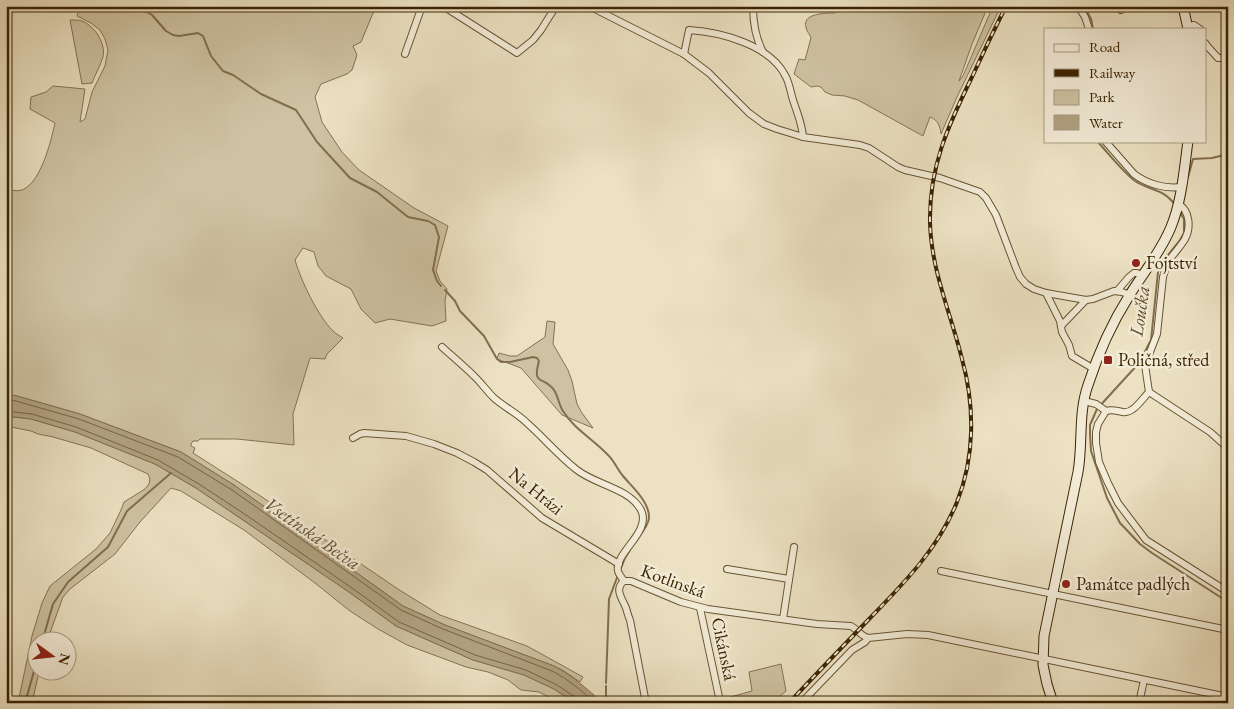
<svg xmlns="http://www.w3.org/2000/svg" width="1234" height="709" font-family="'EB Garamond',serif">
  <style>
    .green { fill: #cec2a2; stroke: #847352 }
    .water { fill: #b0a181; stroke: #816f4e }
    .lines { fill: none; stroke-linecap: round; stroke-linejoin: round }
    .shore { stroke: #766241; stroke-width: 1 }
    .stream { stroke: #816f4e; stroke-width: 2 }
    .minor-casing { stroke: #675432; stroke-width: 8 }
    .secondary-casing { stroke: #3b2401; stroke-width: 11 }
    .minor { stroke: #f3ecd8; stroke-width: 6 }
    .secondary { stroke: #f3ecd8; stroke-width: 9 }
    .rail-casing { stroke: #3b2401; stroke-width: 4 }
    .rail { stroke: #f3ecd8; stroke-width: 2; stroke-dasharray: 5.5; stroke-linecap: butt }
    .poi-dot { fill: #8f2418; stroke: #f3ecd8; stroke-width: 2 }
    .labels { text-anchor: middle; stroke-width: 5; stroke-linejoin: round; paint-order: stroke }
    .poi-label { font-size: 18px; fill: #3b2401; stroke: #f3ecd8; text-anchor: start }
    .street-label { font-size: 18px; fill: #3b2401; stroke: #f3ecd8 }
    .water-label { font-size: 19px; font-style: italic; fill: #64502e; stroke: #f3ecd8 }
  </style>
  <rect width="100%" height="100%" fill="#ece2c3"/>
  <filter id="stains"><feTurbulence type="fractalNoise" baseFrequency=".004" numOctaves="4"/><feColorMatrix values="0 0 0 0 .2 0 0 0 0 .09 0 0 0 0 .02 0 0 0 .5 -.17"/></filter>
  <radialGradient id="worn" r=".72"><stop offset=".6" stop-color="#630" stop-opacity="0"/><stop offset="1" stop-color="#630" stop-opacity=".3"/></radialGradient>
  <g class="green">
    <path d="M 83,6 L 376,6 L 361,42 L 353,46 L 357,55 L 352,70 L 347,74 L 321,84 L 315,97 L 322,122 L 342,152 L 359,170 L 414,208 L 448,226 L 436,271 L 440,281 L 447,289 L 445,301 L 446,321 L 432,326 L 390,319 L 375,323 L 361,309 L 351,289 L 326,276 L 318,266 L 314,252 L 303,248 L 295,260 C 301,281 318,316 333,331 C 336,334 340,336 343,338 L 327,354 L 325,359 L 310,358 L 293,414 L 294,445 L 237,439 L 200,439 L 198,441 L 193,441 L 191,444 L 191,446 L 195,448 L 193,453 L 262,497 L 401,591 L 440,615 L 527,646 L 583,677 L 580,682 L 564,671 L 554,666 L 445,625 L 403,606 L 234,485 L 181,452 L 80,414 L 17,396 L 6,394 L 6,187 C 36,207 51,141 55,123 L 30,109 L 31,97 L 46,92 L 53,86 L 85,89 L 80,122 L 85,119 L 92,92 L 105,66 L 108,50 L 105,39 L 100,30 L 91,23 L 77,16 L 79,9 Z"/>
    <path d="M 838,6 L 988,6 L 972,44 L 959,81 L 963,76 L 993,6 L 1001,6 L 957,97 L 941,134 C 940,126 938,120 930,117 L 923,136 L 858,100 L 845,96 L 832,95 L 825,92 L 821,87 L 817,86 L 811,87 L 794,74 L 799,59 L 805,60 L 811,38 C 810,34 806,31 806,27 C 802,13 826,13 835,13 Z"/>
    <path d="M 70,20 C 74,20 79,20 82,21 C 95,26 106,44 103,57 C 100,66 95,75 92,83 L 82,84 Z"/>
    <path d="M 547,321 L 555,322 L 553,344 L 568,370 L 572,381 L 577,404 L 582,413 L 593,428 L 562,415 L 521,368 L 497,359 L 499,353 L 510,356 L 517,356 L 545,337 Z"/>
    <path d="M 6,416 L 31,419 L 75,432 L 155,464 L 196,488 L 243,520 L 349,592 L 396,626 L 473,660 L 524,675 L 554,689 L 575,703 L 557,703 L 551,698 L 539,692 L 521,690 L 508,680 L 488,672 L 466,667 L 407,645 L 378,629 L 350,611 L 315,583 L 244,530 L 181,491 L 171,488 L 140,522 L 115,554 L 70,589 L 63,597 L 47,641 L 38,642 L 38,672 L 39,672 L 32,703 L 18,703 L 32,636 L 42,603 L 50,586 L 96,549 L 110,533 L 121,510 L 124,502 L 145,489 L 149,484 L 150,479 L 148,474 L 91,448 L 53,437 L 38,434 L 31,431 L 6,426 Z"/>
    <path d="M 781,664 L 786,691 L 772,703 L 709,703 L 752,691 L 749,672 Z"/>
  </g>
  <path class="water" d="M 6,394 L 17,396 L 80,414 L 181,452 L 234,485 L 403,606 L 445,625 L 554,666 C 573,676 587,689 603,703 L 575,703 L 554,689 L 524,675 L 473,660 L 396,626 L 349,592 L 243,520 L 196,488 L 155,464 L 75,432 L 31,419 L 6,416 Z"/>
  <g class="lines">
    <g class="shore">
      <path d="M 6,399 L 16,401 L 79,419 L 178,457 L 232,490 L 401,610 L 443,629 L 552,671 C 568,679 582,691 595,703"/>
      <path d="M 6,411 L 32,414 L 76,427 L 158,460 L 199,484 L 246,515 L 352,588 L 399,622 L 475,655 L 526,670 L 557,685 L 575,697 L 577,703"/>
    </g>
    <g class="stream">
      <path d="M 137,6 L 152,15 L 166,31 L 173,35 L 179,36 L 198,33 L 203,36 L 211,56 L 223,71 L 233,75 L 261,94 L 296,110 L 317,142 L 350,178 L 377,192 L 408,217 L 428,221 L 435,225 L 439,237 L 433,270 L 437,281 L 441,286"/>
      <path d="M 1084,6 L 1091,19 L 1093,29"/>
      <path d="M 1097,141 C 1109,154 1121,170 1135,181 C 1150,191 1163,188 1175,205"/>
      <path d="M 1186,180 L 1188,177 L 1193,159 L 1212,158 L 1228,154"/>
      <path d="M 1179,211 L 1184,219 L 1184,233 L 1180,240 L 1168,255 L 1158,272 L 1151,340 L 1139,363 L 1097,409 L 1090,425 L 1090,434 L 1091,451 L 1107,498 L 1120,523 L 1140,544 L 1152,553 L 1228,602"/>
      <path d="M 445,290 L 455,301 L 460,311 L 484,336 L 497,359 L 501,362 L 510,362 L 533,357 L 537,358 L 539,361 C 532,387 543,375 554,390 C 558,396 559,405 563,411 C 574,429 593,439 607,454 C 614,460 617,469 623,476 C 632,487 649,501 649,517 C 649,524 644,529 641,534"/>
      <path d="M 621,568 L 625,558 L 630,550"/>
      <path d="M 42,642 L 53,604 L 68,582 L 108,547 L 127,511 L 171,473"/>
      <path d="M 606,683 L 609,599 L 618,575"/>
      <path d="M 25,703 L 38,657"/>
      <path d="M 606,703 L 606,686"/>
    </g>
    <defs>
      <g id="minor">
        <path d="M 443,6 L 517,53 L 533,40 L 541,30 L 556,6"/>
        <path d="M 589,6 L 684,54 L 709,73 L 749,113 L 764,124 L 777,129 L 803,137 L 860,145 L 869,148 L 898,167 L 905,170 L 940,178 L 980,192 L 986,198 L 996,215 L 1016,268 L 1020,277 L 1026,284 L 1034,289 L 1046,293 L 1086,300 L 1093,299 L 1114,291 L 1122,292 L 1130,295"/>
        <path d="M 753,6 C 753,23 755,37 763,52"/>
        <path d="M 1078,6 L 1085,17 L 1089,29"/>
        <path d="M 1120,6 L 1121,10"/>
        <path d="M 1187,26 L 1194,25 L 1200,29"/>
        <path d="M 1205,43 L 1208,47 L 1218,58 L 1222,58 L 1228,55"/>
        <path d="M 405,54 L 422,6"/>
        <path d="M 684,54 L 689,30 C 721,32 771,45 786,77 C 790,85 791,95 794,103 C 798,115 802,124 803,137"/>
        <path d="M 1105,141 L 1134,174 C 1147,184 1165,189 1181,187"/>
        <path d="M 1117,291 L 1129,277 L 1134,273 L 1137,273 L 1143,275"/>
        <path d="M 1046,293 L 1060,321 L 1062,332 L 1069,345 L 1072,356 L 1094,369"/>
        <path d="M 1061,326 L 1086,300"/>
        <path d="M 442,347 C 453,357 465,367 476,378 C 482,384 487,391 494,398 C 504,407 517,413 527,423 C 544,438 559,456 577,470 C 596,485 629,488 641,510 C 652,532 614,553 618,571 C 619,575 622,578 624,581 L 631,581 L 681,602 L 708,609 L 817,624 L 851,626 C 857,629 861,636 868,638 L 907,634 L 928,635 L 1228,697"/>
        <path d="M 1149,392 L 1210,432 L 1228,448"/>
        <path d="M 1084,401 L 1096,404 L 1106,411 L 1098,424 L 1096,432 L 1096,443 L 1099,462 L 1108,483 L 1118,503 L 1146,540 L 1228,592"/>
        <path d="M 1106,411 C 1112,409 1117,411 1123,412 C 1133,414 1142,399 1149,392 L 1145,365 L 1157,334 L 1163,277 C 1165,270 1167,264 1170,259 C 1175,252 1181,246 1185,239 C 1191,228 1190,210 1178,204"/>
        <path d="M 353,438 L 360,434 L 364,433 L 406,436 L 434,444 L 457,453 L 474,462 L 487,470 L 542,518 L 619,564"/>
        <path d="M 727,569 L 789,579"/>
        <path d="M 941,571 L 1228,630"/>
        <path d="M 624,581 C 614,589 622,598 626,608 C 627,611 628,616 630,620 L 646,703"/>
        <path d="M 700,608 L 719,697"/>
        <path d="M 783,619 L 794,547"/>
        <path d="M 801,703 L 852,650 L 865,642 L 868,638"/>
        <path d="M 1139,703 L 1144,680"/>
      </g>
      <g id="secondary">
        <path d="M 1183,6 L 1188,29"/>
        <path d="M 1053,703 L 1047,684 L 1043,665 L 1044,636 L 1078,472 C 1083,444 1078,413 1088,385 C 1098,354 1112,323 1129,296 C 1143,273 1161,252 1171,227 C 1182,200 1184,170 1188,141"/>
      </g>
    </defs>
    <use href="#minor" class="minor-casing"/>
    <use href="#secondary" class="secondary-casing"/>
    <use href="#minor" class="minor"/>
    <use href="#secondary" class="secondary"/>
    <defs>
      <path id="rail" d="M 789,703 C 817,673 845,644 873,615 C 906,581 939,547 957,502 C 975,457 975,406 962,359 C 951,314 931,270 930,222 C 929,167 948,126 972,77 C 983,53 994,30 1006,6"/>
    </defs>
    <use href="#rail" class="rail-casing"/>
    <use href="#rail" class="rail"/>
  </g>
  <g class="poi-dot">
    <circle cx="1136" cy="263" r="5"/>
    <rect x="1103" y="355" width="10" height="10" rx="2.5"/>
    <circle cx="1066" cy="584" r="5"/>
  </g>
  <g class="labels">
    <g class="poi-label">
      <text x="1146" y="269">Fojtství</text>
      <text x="1118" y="366">Poličná, střed</text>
      <text x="1076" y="590">Památce padlých</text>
    </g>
    <g class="street-label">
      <text transform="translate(536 491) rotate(39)" y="6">Na Hrázi</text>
      <text transform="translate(673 581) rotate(20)" y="6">Kotlinská</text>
      <text transform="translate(724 649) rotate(78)" y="6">Cikánská</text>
    </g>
    <g class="water-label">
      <text transform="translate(1139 311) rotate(-82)" y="7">Loučka</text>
      <text transform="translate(313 533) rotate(35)" y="7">Vsetínská Bečva</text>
    </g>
  </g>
  <rect width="1234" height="709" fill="none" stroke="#ece2c3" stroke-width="25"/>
  <rect x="8" y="8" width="1219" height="694" fill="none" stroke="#3b2401" stroke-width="2.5"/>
  <rect x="12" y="12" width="1209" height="684" fill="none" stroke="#3b2401"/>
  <rect x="1044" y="28" width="162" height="115" fill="#f3ecd8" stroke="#a99c82"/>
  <rect x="1054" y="44" width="25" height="8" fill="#f3ecd8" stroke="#a99c82"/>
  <text x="1089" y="52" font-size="15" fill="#3b2401">Road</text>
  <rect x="1054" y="69" width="25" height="8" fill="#3b2401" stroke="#a99c82"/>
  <text x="1089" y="78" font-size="15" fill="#3b2401">Railway</text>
  <rect x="1054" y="90" width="25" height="15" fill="#cec2a2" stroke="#a99c82"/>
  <text x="1089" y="102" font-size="15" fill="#3b2401">Park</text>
  <rect x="1054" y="115" width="25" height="15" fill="#b0a181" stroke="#a99c82"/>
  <text x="1089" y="128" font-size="15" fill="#3b2401">Water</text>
  <g transform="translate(52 656) rotate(105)"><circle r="24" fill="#f3ecd8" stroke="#a99c82"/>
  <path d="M0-4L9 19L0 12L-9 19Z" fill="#8f2418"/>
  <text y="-8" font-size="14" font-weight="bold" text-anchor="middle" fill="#3b2401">N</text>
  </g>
  <rect width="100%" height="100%" filter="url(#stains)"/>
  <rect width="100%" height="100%" fill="url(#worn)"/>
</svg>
